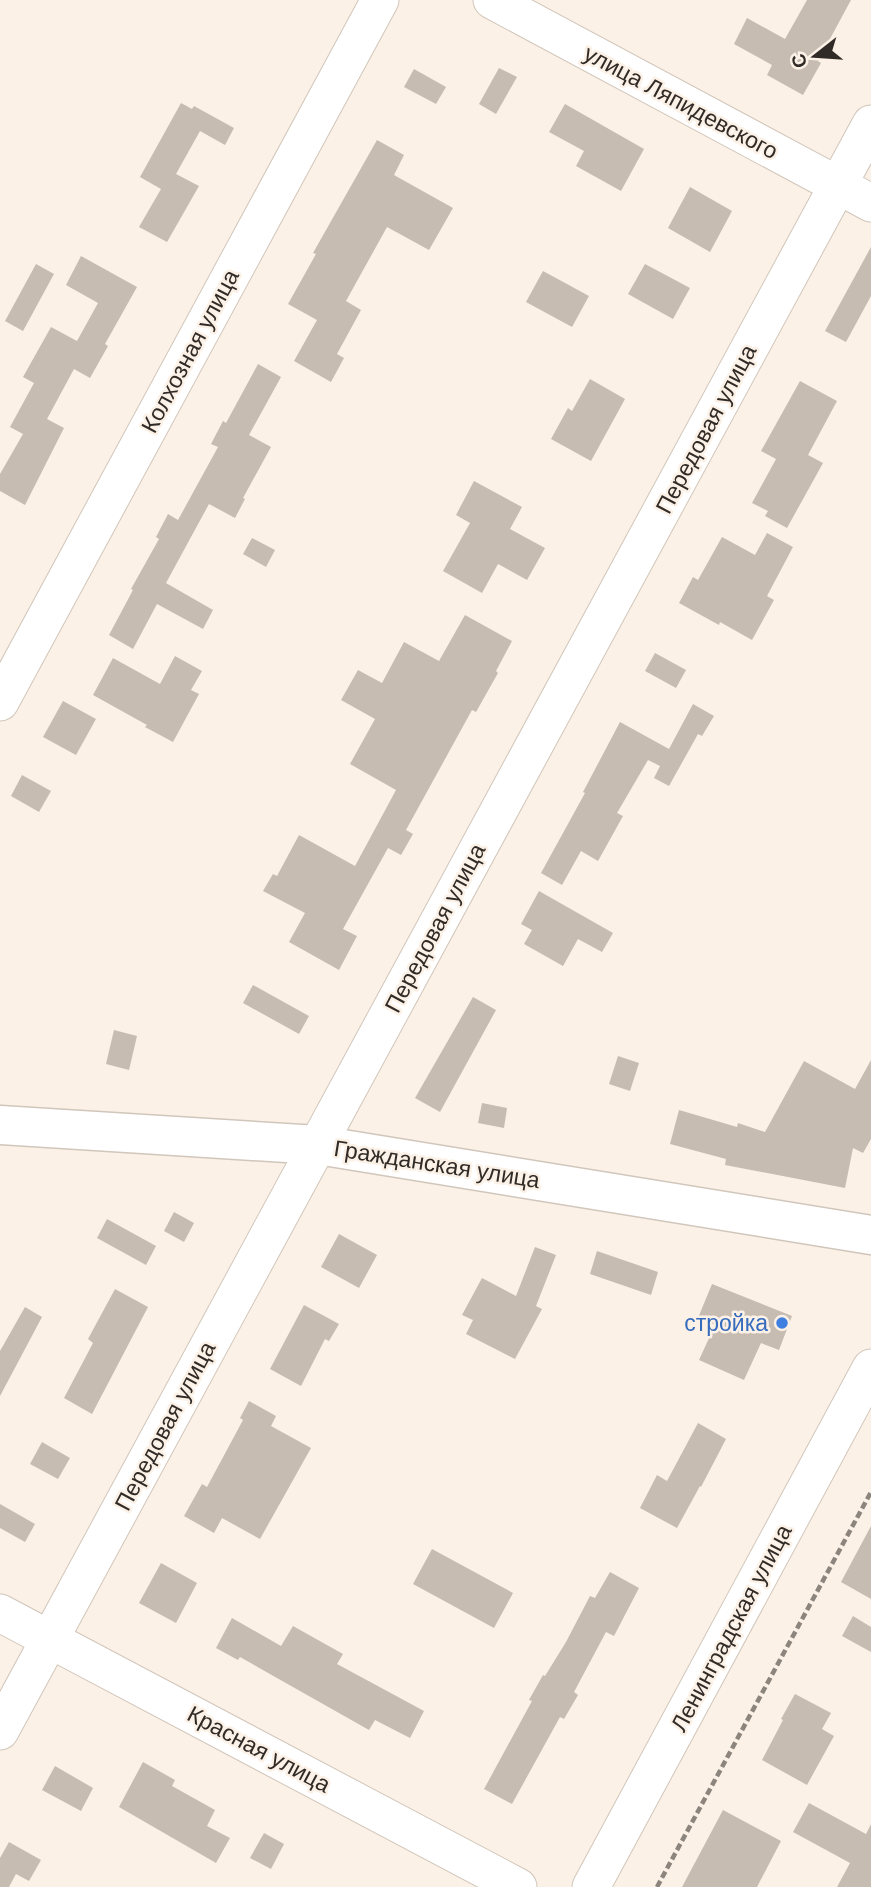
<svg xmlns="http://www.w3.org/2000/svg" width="871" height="1887" font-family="Helvetica,sans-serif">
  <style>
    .building { fill: #c7bcb1 }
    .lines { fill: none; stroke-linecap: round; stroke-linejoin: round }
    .minor-casing { stroke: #d1c6bb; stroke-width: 39 }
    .major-casing { stroke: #d1c6bb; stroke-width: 41 }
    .path { stroke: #8c857d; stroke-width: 4.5; stroke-dasharray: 7 3.5; stroke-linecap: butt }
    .minor { stroke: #fff; stroke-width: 37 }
    .major { stroke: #fff; stroke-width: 38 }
    .shop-dot { fill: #3f7fe0; stroke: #fcf1e6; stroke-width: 2.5 }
    .labels { text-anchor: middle; stroke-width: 5; stroke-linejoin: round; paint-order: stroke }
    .street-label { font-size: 23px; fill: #302b27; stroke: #fcf1e6 }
    .shop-label { font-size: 23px; fill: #366cbe; stroke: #fcf1e6; text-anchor: end }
  </style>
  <rect width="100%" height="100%" fill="#fcf1e6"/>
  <g class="building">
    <path d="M 807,0 L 851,0 L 818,61 L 821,63 L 803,95 L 767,75 L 772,65 L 734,44 L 747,18 L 785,39 Z"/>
    <path d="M 499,68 L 517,77 L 496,114 L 479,104 Z"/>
    <path d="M 414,69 L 446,87 L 436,104 L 404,87 Z"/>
    <path d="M 181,103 L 192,109 L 194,106 L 234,128 L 225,145 L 200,131 L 176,174 L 199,186 L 167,242 L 139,227 L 161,189 L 140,177 Z"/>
    <path d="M 565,104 L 644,149 L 621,191 L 576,166 L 584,151 L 549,132 Z"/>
    <path d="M 377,140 L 404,155 L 394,175 L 453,208 L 429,250 L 387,227 L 346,301 L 361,310 L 337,354 L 344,358 L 331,382 L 294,361 L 317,320 L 288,304 L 316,254 L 313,253 Z"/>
    <path d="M 690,187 L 732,211 L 710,252 L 668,228 Z"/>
    <path d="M 871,247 L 871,296 L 846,342 L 825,331 Z"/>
    <path d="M 81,256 L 137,287 L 105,344 L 108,346 L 90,378 L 74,369 L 47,419 L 64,428 L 25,505 L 0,491 L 0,474 L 23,434 L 10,427 L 34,383 L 23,377 L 51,327 L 77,341 L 98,303 L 66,285 Z"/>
    <path d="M 36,264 L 54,274 L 23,331 L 5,321 Z"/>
    <path d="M 645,264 L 690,288 L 673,319 L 628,294 Z"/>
    <path d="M 543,271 L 589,296 L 572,327 L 526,302 Z"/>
    <path d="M 258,364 L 281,377 L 249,435 L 271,447 L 243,498 L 245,499 L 235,518 L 209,504 L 166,583 L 213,610 L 203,629 L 157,604 L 133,649 L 109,635 L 133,590 L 131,589 L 159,539 L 156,537 L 168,514 L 178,520 L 218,447 L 211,444 L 223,421 L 226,423 Z"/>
    <path d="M 590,379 L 625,399 L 591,461 L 551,439 L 568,408 L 572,411 Z"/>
    <path d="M 800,381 L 837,401 L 808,455 L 823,463 L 787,528 L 765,516 L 768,511 L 752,503 L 776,459 L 761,451 Z"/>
    <path d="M 474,481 L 522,507 L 510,529 L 545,548 L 527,580 L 498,564 L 482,593 L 443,571 L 470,523 L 456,515 Z"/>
    <path d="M 767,533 L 793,547 L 767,596 L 774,600 L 752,640 L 720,622 L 719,625 L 679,603 L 693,577 L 698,580 L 722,537 L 755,555 Z"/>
    <path d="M 252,538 L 275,550 L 266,567 L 243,554 Z"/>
    <path d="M 465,615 L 512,641 L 496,671 L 498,673 L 476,712 L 472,710 L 406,830 L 413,834 L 401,855 L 388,848 L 343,929 L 357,936 L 339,970 L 289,942 L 305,913 L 263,891 L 273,874 L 277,876 L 299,835 L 355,866 L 396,790 L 350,764 L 375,719 L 341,700 L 358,670 L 382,683 L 404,642 L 439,661 Z"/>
    <path d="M 655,653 L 686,670 L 676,688 L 645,671 Z"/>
    <path d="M 175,656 L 202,671 L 191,690 L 199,694 L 173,742 L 145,727 L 147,725 L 93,695 L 113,658 L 160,684 Z"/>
    <path d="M 63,701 L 96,719 L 76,755 L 43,737 Z"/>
    <path d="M 693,704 L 714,716 L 702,736 L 698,734 L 669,786 L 654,778 L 660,766 L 648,760 L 617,813 L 623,816 L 598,861 L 581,851 L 562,885 L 541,873 L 585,793 L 583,792 L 620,722 L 669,749 Z"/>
    <path d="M 22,775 L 51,791 L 39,812 L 11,796 Z"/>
    <path d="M 539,891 L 613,933 L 602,952 L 578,939 L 563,966 L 524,944 L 532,930 L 521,924 Z"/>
    <path d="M 253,985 L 309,1016 L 299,1034 L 243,1003 Z"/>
    <path d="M 473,997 L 496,1010 L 440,1112 L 415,1098 Z"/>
    <path d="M 114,1030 L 137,1036 L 129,1070 L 106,1064 Z"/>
    <path d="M 618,1056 L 639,1063 L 630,1091 L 609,1084 Z"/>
    <path d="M 871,1060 L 871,1139 L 863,1153 L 853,1148 L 845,1188 L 725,1165 L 726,1159 L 670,1144 L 679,1110 L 737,1127 L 738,1123 L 765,1132 L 804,1061 L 855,1089 Z"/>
    <path d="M 482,1103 L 507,1108 L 504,1128 L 478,1123 Z"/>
    <path d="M 174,1212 L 194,1223 L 184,1242 L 164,1231 Z"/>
    <path d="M 107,1219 L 156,1246 L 146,1265 L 97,1238 Z"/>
    <path d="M 339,1234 L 377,1255 L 359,1288 L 321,1267 Z"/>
    <path d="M 535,1247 L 556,1255 L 536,1306 L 542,1309 L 515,1359 L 466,1334 L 473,1320 L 462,1315 L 482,1278 L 516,1296 Z"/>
    <path d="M 597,1251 L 658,1272 L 651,1295 L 590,1274 Z"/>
    <path d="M 712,1284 L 792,1316 L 779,1350 L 761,1343 L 744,1380 L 699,1360 L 715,1325 L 698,1318 Z"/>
    <path d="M 115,1289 L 148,1307 L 92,1414 L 64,1398 L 93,1343 L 88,1339 Z"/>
    <path d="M 304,1305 L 339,1324 L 329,1341 L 325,1339 L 301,1386 L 270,1369 Z"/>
    <path d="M 25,1307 L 42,1317 L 0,1396 L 0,1351 Z"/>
    <path d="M 249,1401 L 276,1416 L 271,1426 L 311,1448 L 260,1539 L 222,1518 L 214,1533 L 184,1516 L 202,1484 L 207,1487 L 243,1420 L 240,1418 Z"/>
    <path d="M 698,1423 L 726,1439 L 701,1487 L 700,1486 L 677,1528 L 640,1508 L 657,1475 L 667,1481 Z"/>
    <path d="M 42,1442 L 70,1458 L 58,1479 L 30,1464 Z"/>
    <path d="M 0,1504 L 35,1524 L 25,1542 L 0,1528 Z"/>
    <path d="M 871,1526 L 871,1599 L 841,1582 Z"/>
    <path d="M 432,1549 L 513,1593 L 494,1628 L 413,1584 Z"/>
    <path d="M 161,1563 L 197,1583 L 176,1623 L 139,1603 Z"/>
    <path d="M 610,1572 L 639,1588 L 614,1636 L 606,1632 L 574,1692 L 578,1695 L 564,1719 L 560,1717 L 512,1804 L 484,1789 L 532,1701 L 529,1700 L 543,1675 L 545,1676 L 566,1642 L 590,1596 L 595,1598 Z"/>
    <path d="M 853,1616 L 871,1627 L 871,1652 L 842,1636 Z"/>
    <path d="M 232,1618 L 281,1646 L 293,1626 L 343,1654 L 337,1664 L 424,1711 L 410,1738 L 375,1720 L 369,1730 L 240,1657 L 238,1660 L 216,1648 Z"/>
    <path d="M 795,1694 L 831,1713 L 822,1729 L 834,1736 L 807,1785 L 762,1760 L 783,1720 L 781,1719 Z"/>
    <path d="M 143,1762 L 175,1780 L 172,1786 L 215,1810 L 207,1826 L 230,1838 L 216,1863 L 119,1807 Z"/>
    <path d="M 55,1766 L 93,1788 L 81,1811 L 42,1790 Z"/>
    <path d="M 809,1803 L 866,1834 L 871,1824 L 871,1887 L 837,1887 L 850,1863 L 793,1832 Z"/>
    <path d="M 723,1810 L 781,1841 L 757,1887 L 682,1887 Z"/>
    <path d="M 264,1833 L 284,1844 L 271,1869 L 250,1858 Z"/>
    <path d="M 9,1842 L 41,1860 L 29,1881 L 16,1874 L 9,1887 L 0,1887 L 0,1858 Z"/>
  </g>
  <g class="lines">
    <defs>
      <g id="minor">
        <path d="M 492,0 L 871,203"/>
        <path d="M 0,702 L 380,0"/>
        <path d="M 0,1613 L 518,1887"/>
        <path d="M 0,1731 L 871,124"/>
        <path d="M 591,1887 L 871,1368"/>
      </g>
      <path id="major" d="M 0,1125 L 318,1145 L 871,1235"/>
    </defs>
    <use href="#minor" class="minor-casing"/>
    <use href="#major" class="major-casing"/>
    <path class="path" d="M 657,1887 L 871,1492"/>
    <use href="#minor" class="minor"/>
    <use href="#major" class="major"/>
  </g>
  <circle class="shop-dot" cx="782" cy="1323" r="7"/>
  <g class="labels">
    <g class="street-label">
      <text transform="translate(681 102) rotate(28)" y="8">улица Ляпидевского</text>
      <text transform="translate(190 351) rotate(-62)" y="8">Колхозная улица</text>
      <text transform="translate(706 429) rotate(-62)" y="8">Передовая улица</text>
      <text transform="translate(435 928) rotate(-62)" y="8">Передовая улица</text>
      <text transform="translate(437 1164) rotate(9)" y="8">Гражданская улица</text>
      <text transform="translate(165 1426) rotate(-62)" y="8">Передовая улица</text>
      <text transform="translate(731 1628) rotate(-62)" y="8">Ленинградская улица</text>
      <text transform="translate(259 1749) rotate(28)" y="8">Красная улица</text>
    </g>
    <g class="shop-label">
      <text x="768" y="1331">стройка</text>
    </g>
  </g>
  <g transform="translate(815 56) rotate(253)" stroke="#fcf1e6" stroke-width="5" paint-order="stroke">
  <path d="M0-5L12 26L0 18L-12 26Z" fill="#302b27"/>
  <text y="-10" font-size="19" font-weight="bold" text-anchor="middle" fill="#302b27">С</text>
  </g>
</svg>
